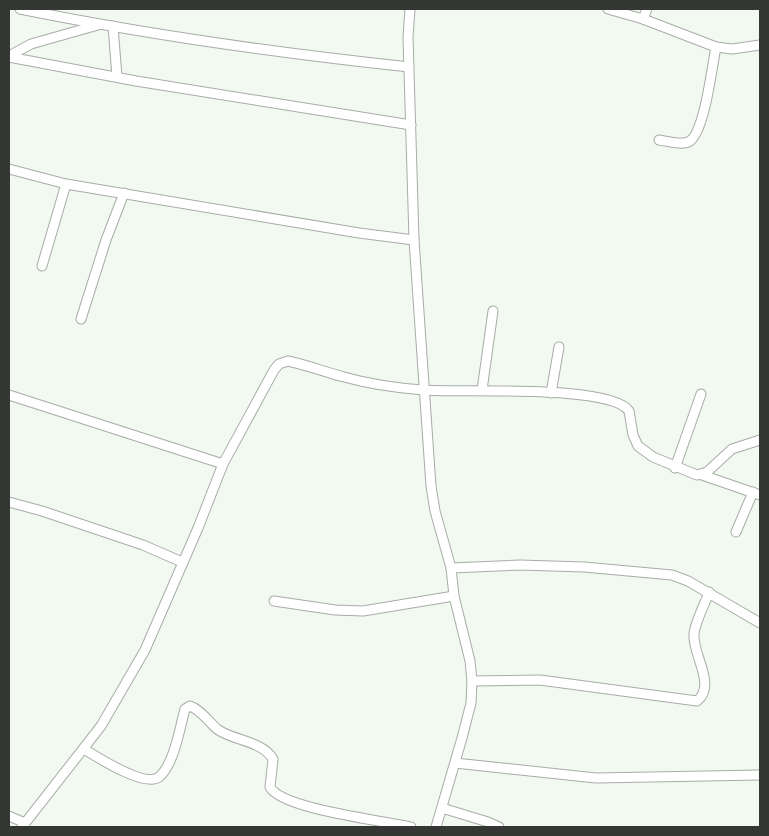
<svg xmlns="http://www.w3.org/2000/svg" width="769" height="836" font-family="'Crimson Pro',serif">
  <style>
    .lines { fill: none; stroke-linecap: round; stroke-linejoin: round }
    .minor-casing { stroke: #a7ada6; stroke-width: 11 }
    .minor { stroke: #fff; stroke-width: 9 }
  </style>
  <rect width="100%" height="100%" fill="#f2f9f1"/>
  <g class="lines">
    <defs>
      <g id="minor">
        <path d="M 20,9 C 149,35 278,53 409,67"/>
        <path d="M 410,9 L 408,37 L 414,240 L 431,486 L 435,511 L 451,568 L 454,596 L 470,661 L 472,681 L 471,703 L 462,738 L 436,827"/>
        <path d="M 608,9 L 643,19 L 716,47 L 732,49 L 760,45"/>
        <path d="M 643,19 L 647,9"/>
        <path d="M 113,26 L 117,77"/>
        <path d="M 9,56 L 31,44 L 98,25"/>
        <path d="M 9,57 L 136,81 L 411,125"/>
        <path d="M 659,140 C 667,141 683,146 690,141 C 705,130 712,66 716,47"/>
        <path d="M 9,169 L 66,184 L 359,233 L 414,240"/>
        <path d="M 42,266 L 66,184"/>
        <path d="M 81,319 L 106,240 L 124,193"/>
        <path d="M 482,390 L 493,311"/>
        <path d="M 551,393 L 559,347"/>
        <path d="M 9,395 L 223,464"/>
        <path d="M 675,468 L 701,394"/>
        <path d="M 702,475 L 760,495"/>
        <path d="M 9,502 L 42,511 L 143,545 L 182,562"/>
        <path d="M 736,532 L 753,492"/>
        <path d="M 451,568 L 520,565 L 584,567 L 672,575 L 688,581 L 760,623"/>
        <path d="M 274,601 L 335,610 L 363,611 L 454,596"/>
        <path d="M 472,681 L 540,680 L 697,701 C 717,685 692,654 694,634 C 695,622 705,604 709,592"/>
        <path d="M 84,749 C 97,757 145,788 159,777 C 174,765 180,727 185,709 L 190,706 C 201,710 208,721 217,729 C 233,741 261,740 273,759 L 270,787 C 281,809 385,821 411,827"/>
        <path d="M 455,763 L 596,778 L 760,775"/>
        <path d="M 442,808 L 488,822 L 499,827"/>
        <path d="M 9,816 L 25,823"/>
        <path d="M 22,827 L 101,726 L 145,650 L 198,528 L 223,464 L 274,370 L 279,364 L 288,361 C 307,365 325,372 344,377 C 369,384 397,388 423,390 C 459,393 610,384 629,411 L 633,435 L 638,446 L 653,457 L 697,475 L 707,472 L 732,449 L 760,440"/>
      </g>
    </defs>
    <use href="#minor" class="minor-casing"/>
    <use href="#minor" class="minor"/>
  </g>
  <rect width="769" height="836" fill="none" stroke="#353734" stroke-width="20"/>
</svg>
